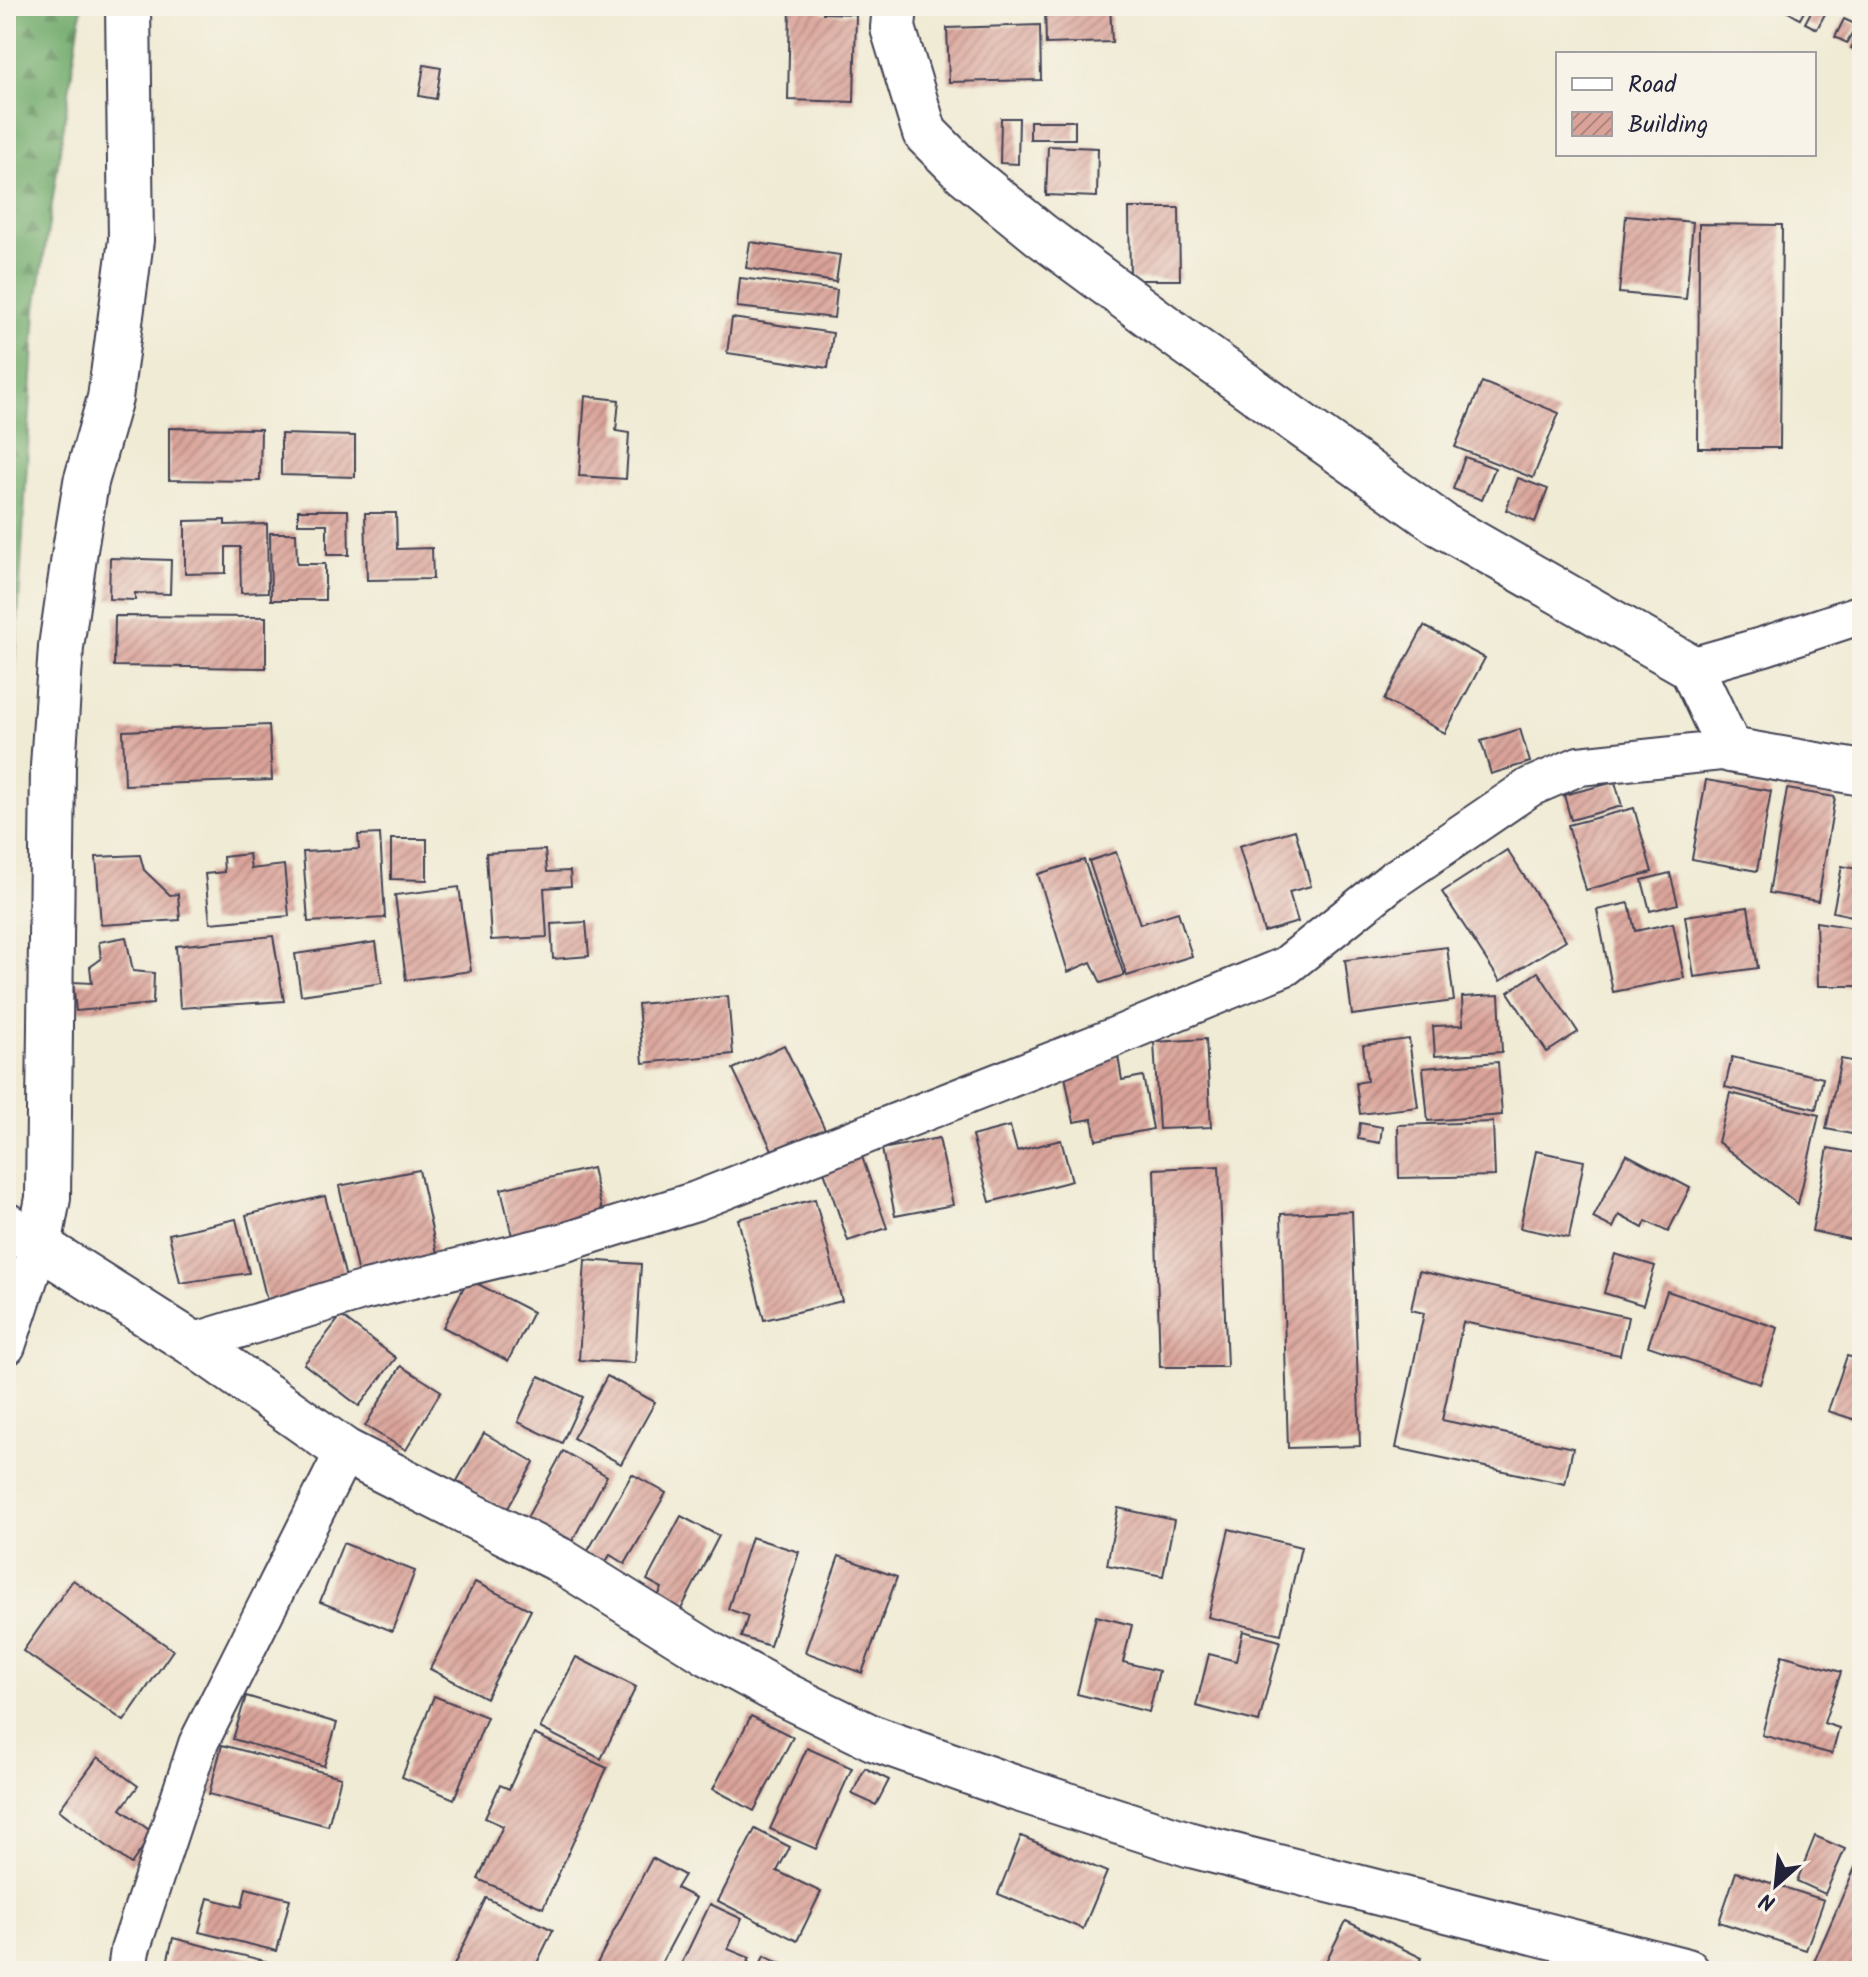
<svg xmlns="http://www.w3.org/2000/svg" width="1868" height="1977" font-family="Kalam,sans-serif">
  <style>
    .forest { fill: url(#forest-firs); stroke: #486653; stroke-width: 2 }
    .building { fill: url(#building-hatch) }
    .lines { fill: none; stroke-linecap: round; stroke-linejoin: round }
    .street-casing { stroke: #414052; stroke-width: 42 }
    .secondary-casing { stroke: #414052; stroke-width: 48 }
    .street { stroke: #fff; stroke-width: 38 }
    .secondary { stroke: #fff; stroke-width: 44 }
  </style>
  <defs>
    <pattern id="forest-firs" width="22" height="20" patternUnits="userSpaceOnUse" patternTransform="scale(2)"><rect width="22" height="20" fill="#6faa6b"/><path d="M5 1l3.5 6h-7zM16 11l3.5 6h-7z" fill="#5b8a59"/></pattern>
    <pattern id="building-hatch" width="6" height="6" patternUnits="userSpaceOnUse" patternTransform="scale(2)"><rect width="6" height="6" fill="#daa399"/><path d="M-1 1l2-2M0 6l6-6M5 7l2-2" fill="none" stroke="#b0847e"/></pattern>
  </defs>
  <rect width="100%" height="100%" fill="#f7f3e8"/>
  <filter id="ink" filterUnits="userSpaceOnUse"><feTurbulence type="fractalNoise" baseFrequency=".0125" numOctaves="2"/><feDisplacementMap in="SourceGraphic" scale="16" xChannelSelector="R" yChannelSelector="G"/><feConvolveMatrix kernelMatrix="1 2 1 2 8 2 1 2 1" color-interpolation-filters="sRGB"/></filter>
  <filter id="wash" filterUnits="userSpaceOnUse"><feTurbulence type="fractalNoise" baseFrequency=".006" numOctaves="4" result="noise"/><feDisplacementMap in="SourceGraphic" scale="32" xChannelSelector="R" yChannelSelector="G"/><feGaussianBlur stdDeviation="1.8" result="paint"/><feColorMatrix in="noise" values="0 0 0 0 0 0 0 0 0 0 0 0 0 0 0 0 0 1.4 0 .05"/><feComposite in="paint" operator="in"/></filter>
  <g filter="url(#wash)">
    <rect width="100%" height="100%" fill="#f0ebd4"/>
    <path class="forest" d="M 6,6 L 82,6 L 36,309 L 6,824 Z"/>
    <g id="blocks">
      <g class="building">
        <path d="M 459,6 L 516,6 L 516,14 L 458,8 Z"/>
        <path d="M 790,6 L 823,6 L 823,13 L 856,14 L 854,102 L 788,100 Z"/>
        <path d="M 1045,6 L 1110,6 L 1112,42 L 1046,44 Z"/>
        <path d="M 1792,6 L 1807,6 L 1800,19 L 1788,12 Z"/>
        <path d="M 1814,6 L 1827,10 L 1817,29 L 1805,23 Z"/>
        <path d="M 1844,19 L 1857,25 L 1847,43 L 1835,37 Z"/>
        <path d="M 1040,25 L 1041,80 L 949,82 L 947,28 Z"/>
        <path d="M 1862,26 L 1862,53 L 1851,48 Z"/>
        <path d="M 424,65 L 441,68 L 436,99 L 419,96 Z"/>
        <path d="M 1001,118 L 1019,118 L 1018,164 L 1000,163 Z"/>
        <rect x="1030" y="121" width="45" height="18"/>
        <path d="M 1048,146 L 1098,148 L 1097,197 L 1046,195 Z"/>
        <path d="M 1855,207 L 1862,207 L 1862,519 L 1859,519 Z"/>
        <path d="M 1129,208 L 1179,208 L 1180,280 L 1130,280 Z"/>
        <path d="M 1626,216 L 1693,222 L 1686,299 L 1619,293 Z"/>
        <path d="M 1699,224 L 1782,225 L 1780,448 L 1698,448 Z"/>
        <path d="M 750,242 L 840,255 L 836,282 L 746,268 Z"/>
        <path d="M 740,278 L 837,290 L 834,318 L 737,307 Z"/>
        <path d="M 732,318 L 833,333 L 828,368 L 727,353 Z"/>
        <path d="M 1482,382 L 1559,413 L 1533,478 L 1455,447 Z"/>
        <path d="M 585,396 L 619,400 L 616,431 L 629,433 L 626,479 L 579,476 Z"/>
        <path d="M 169,428 L 261,429 L 260,481 L 169,480 Z"/>
        <path d="M 281,434 L 355,436 L 355,477 L 281,475 Z"/>
        <path d="M 1465,457 L 1495,468 L 1482,500 L 1453,489 Z"/>
        <path d="M 1518,478 L 1548,489 L 1535,522 L 1506,510 Z"/>
        <path d="M 298,510 L 348,510 L 349,555 L 327,555 L 327,524 L 298,524 Z"/>
        <path d="M 365,513 L 396,513 L 397,549 L 432,548 L 433,579 L 367,580 Z"/>
        <path d="M 225,520 L 225,525 L 267,524 L 268,592 L 241,593 L 240,547 L 226,547 L 226,573 L 185,574 L 185,521 Z"/>
        <path d="M 270,533 L 296,533 L 297,564 L 325,564 L 325,600 L 271,600 Z"/>
        <path d="M 110,558 L 171,560 L 170,594 L 135,593 L 135,600 L 109,599 Z"/>
        <path d="M 115,616 L 266,617 L 266,668 L 114,666 Z"/>
        <path d="M 1424,626 L 1485,658 L 1445,733 L 1384,700 Z"/>
        <path d="M 269,725 L 272,780 L 125,785 L 123,731 Z"/>
        <path d="M 1520,729 L 1530,762 L 1491,774 L 1481,741 Z"/>
        <path d="M 1706,780 L 1771,791 L 1757,871 L 1692,859 Z"/>
        <path d="M 1615,782 L 1622,806 L 1571,820 L 1564,795 Z"/>
        <path d="M 1787,789 L 1835,797 L 1818,901 L 1769,893 Z"/>
        <path d="M 1634,808 L 1652,872 L 1586,890 L 1568,825 Z"/>
        <path d="M 1861,818 L 1862,819 L 1862,843 L 1855,841 Z"/>
        <path d="M 1295,830 L 1311,886 L 1289,892 L 1298,922 L 1264,932 L 1239,846 Z"/>
        <path d="M 380,834 L 385,918 L 308,922 L 303,852 L 359,849 L 358,835 Z"/>
        <path d="M 391,839 L 427,839 L 427,880 L 391,879 Z"/>
        <path d="M 545,850 L 547,872 L 570,871 L 571,886 L 544,888 L 547,937 L 491,940 L 486,853 Z"/>
        <path d="M 1507,850 L 1566,940 L 1500,981 L 1442,892 Z"/>
        <path d="M 1116,852 L 1140,924 L 1178,912 L 1192,956 L 1127,976 L 1089,861 Z"/>
        <path d="M 249,854 L 251,869 L 284,865 L 289,916 L 210,923 L 205,874 L 224,872 L 223,857 Z"/>
        <path d="M 140,855 L 144,870 L 170,895 L 178,894 L 180,920 L 101,925 L 96,857 Z"/>
        <path d="M 1084,860 L 1124,975 L 1101,983 L 1091,962 L 1068,972 L 1038,874 Z"/>
        <path d="M 1842,866 L 1862,870 L 1862,918 L 1833,912 Z"/>
        <path d="M 1670,873 L 1678,904 L 1650,911 L 1642,880 Z"/>
        <path d="M 459,887 L 471,971 L 406,980 L 395,895 Z"/>
        <path d="M 1629,903 L 1635,931 L 1673,923 L 1684,978 L 1613,992 L 1597,910 Z"/>
        <path d="M 1748,907 L 1758,968 L 1694,977 L 1685,916 Z"/>
        <path d="M 586,922 L 589,956 L 553,959 L 551,924 Z"/>
        <path d="M 1816,922 L 1862,929 L 1862,986 L 1818,986 Z"/>
        <path d="M 273,936 L 284,1001 L 180,1008 L 176,946 Z"/>
        <path d="M 126,937 L 133,971 L 154,973 L 153,1004 L 76,1011 L 73,982 L 92,983 L 90,967 L 101,959 L 99,942 Z"/>
        <path d="M 376,942 L 382,983 L 301,995 L 295,954 Z"/>
        <path d="M 1447,947 L 1454,1001 L 1352,1015 L 1345,960 Z"/>
        <path d="M 1538,972 L 1578,1032 L 1547,1052 L 1508,992 Z"/>
        <path d="M 1499,995 L 1502,1052 L 1435,1056 L 1433,1026 L 1463,1025 L 1462,997 Z"/>
        <path d="M 728,996 L 733,1054 L 643,1063 L 638,1004 Z"/>
        <path d="M 1206,1039 L 1211,1127 L 1159,1129 L 1154,1042 Z"/>
        <path d="M 1409,1039 L 1418,1107 L 1360,1114 L 1356,1083 L 1367,1081 L 1363,1045 Z"/>
        <path d="M 784,1045 L 825,1129 L 774,1154 L 733,1069 Z"/>
        <path d="M 1118,1056 L 1122,1080 L 1143,1076 L 1153,1129 L 1096,1140 L 1092,1119 L 1074,1122 L 1063,1066 Z"/>
        <path d="M 1732,1057 L 1823,1078 L 1816,1109 L 1725,1087 Z"/>
        <path d="M 1841,1059 L 1862,1063 L 1862,1136 L 1826,1129 Z"/>
        <path d="M 1498,1062 L 1502,1115 L 1428,1121 L 1423,1068 Z"/>
        <path d="M 1730,1093 L 1819,1115 L 1798,1204 L 1718,1142 Z"/>
        <path d="M 1493,1122 L 1495,1176 L 1399,1178 L 1398,1125 Z"/>
        <path d="M 1360,1123 L 1382,1127 L 1380,1143 L 1358,1139 Z"/>
        <path d="M 1010,1126 L 1017,1151 L 1061,1140 L 1072,1181 L 990,1202 L 972,1136 Z"/>
        <path d="M 939,1138 L 953,1205 L 895,1216 L 882,1149 Z"/>
        <path d="M 1828,1148 L 1862,1154 L 1862,1242 L 1812,1231 Z"/>
        <path d="M 1536,1151 L 1584,1161 L 1569,1238 L 1520,1228 Z"/>
        <path d="M 861,1154 L 887,1228 L 848,1241 L 823,1168 Z"/>
        <path d="M 1626,1154 L 1690,1188 L 1668,1232 L 1646,1221 L 1643,1228 L 1619,1215 L 1613,1228 L 1593,1218 Z"/>
        <path d="M 1219,1166 L 1227,1367 L 1160,1367 L 1154,1169 Z"/>
        <path d="M 592,1168 L 603,1215 L 512,1236 L 501,1189 Z"/>
        <path d="M 419,1170 L 440,1267 L 360,1284 L 339,1186 Z"/>
        <path d="M 325,1196 L 347,1282 L 267,1301 L 246,1215 Z"/>
        <path d="M 815,1199 L 842,1301 L 764,1320 L 738,1219 Z"/>
        <path d="M 1352,1211 L 1360,1446 L 1288,1448 L 1281,1214 Z"/>
        <path d="M 236,1219 L 249,1273 L 180,1283 L 169,1234 Z"/>
        <path d="M 1615,1254 L 1655,1266 L 1643,1305 L 1604,1293 Z"/>
        <path d="M 585,1260 L 641,1264 L 635,1363 L 579,1360 Z"/>
        <path d="M 1419,1271 L 1628,1317 L 1620,1355 L 1463,1322 L 1442,1420 L 1573,1448 L 1565,1484 L 1396,1448 L 1424,1313 L 1411,1310 Z"/>
        <path d="M 468,1279 L 533,1312 L 508,1361 L 443,1327 Z"/>
        <path d="M 1667,1291 L 1778,1328 L 1760,1384 L 1648,1346 Z"/>
        <path d="M 341,1316 L 396,1358 L 359,1406 L 304,1364 Z"/>
        <path d="M 1847,1356 L 1862,1360 L 1862,1422 L 1828,1411 Z"/>
        <path d="M 401,1366 L 441,1391 L 406,1450 L 365,1426 Z"/>
        <path d="M 539,1376 L 583,1397 L 562,1443 L 518,1422 Z"/>
        <path d="M 607,1376 L 655,1402 L 621,1464 L 573,1438 Z"/>
        <path d="M 484,1433 L 534,1462 L 507,1510 L 457,1481 Z"/>
        <path d="M 563,1451 L 607,1476 L 568,1549 L 523,1525 Z"/>
        <path d="M 632,1474 L 666,1493 L 625,1564 L 610,1555 L 599,1574 L 581,1563 Z"/>
        <path d="M 1118,1508 L 1174,1520 L 1163,1576 L 1107,1565 Z"/>
        <path d="M 681,1516 L 719,1536 L 677,1617 L 654,1605 L 662,1588 L 647,1580 Z"/>
        <path d="M 1229,1529 L 1301,1547 L 1281,1634 L 1208,1617 Z"/>
        <path d="M 751,1537 L 799,1552 L 770,1646 L 741,1637 L 748,1616 L 728,1609 Z"/>
        <path d="M 343,1543 L 415,1571 L 392,1631 L 320,1602 Z"/>
        <path d="M 839,1556 L 897,1577 L 862,1673 L 805,1652 Z"/>
        <path d="M 73,1580 L 173,1650 L 124,1721 L 23,1651 Z"/>
        <path d="M 475,1582 L 531,1610 L 486,1698 L 430,1669 Z"/>
        <path d="M 1096,1616 L 1132,1625 L 1123,1662 L 1159,1671 L 1149,1712 L 1077,1694 Z"/>
        <path d="M 1243,1631 L 1280,1641 L 1259,1722 L 1196,1706 L 1209,1654 L 1236,1661 Z"/>
        <path d="M 1782,1655 L 1841,1672 L 1824,1723 L 1839,1728 L 1832,1754 L 1762,1735 Z"/>
        <path d="M 576,1657 L 636,1687 L 601,1759 L 540,1728 Z"/>
        <path d="M 246,1696 L 337,1723 L 324,1766 L 233,1739 Z"/>
        <path d="M 434,1696 L 487,1717 L 454,1799 L 402,1777 Z"/>
        <path d="M 751,1716 L 793,1737 L 754,1811 L 713,1789 Z"/>
        <path d="M 534,1734 L 607,1768 L 543,1908 L 478,1879 L 503,1826 L 485,1818 L 500,1785 L 509,1789 Z"/>
        <path d="M 222,1745 L 341,1777 L 328,1826 L 209,1794 Z"/>
        <path d="M 807,1748 L 852,1768 L 816,1849 L 770,1829 Z"/>
        <path d="M 98,1757 L 138,1786 L 121,1809 L 153,1833 L 131,1864 L 59,1810 Z"/>
        <path d="M 865,1768 L 889,1780 L 876,1805 L 852,1794 Z"/>
        <path d="M 755,1829 L 790,1847 L 777,1871 L 821,1892 L 797,1941 L 718,1901 Z"/>
        <path d="M 1021,1836 L 1107,1872 L 1083,1929 L 998,1894 Z"/>
        <path d="M 1815,1836 L 1845,1849 L 1825,1894 L 1797,1881 Z"/>
        <path d="M 652,1858 L 684,1875 L 676,1888 L 696,1898 L 657,1971 L 593,1971 Z"/>
        <path d="M 1856,1865 L 1862,1868 L 1862,1971 L 1810,1971 Z"/>
        <path d="M 1736,1872 L 1824,1900 L 1806,1950 L 1719,1922 Z"/>
        <path d="M 246,1888 L 290,1899 L 277,1951 L 199,1932 L 208,1898 L 242,1907 Z"/>
        <path d="M 486,1898 L 553,1930 L 533,1971 L 461,1971 L 453,1967 Z"/>
        <path d="M 710,1904 L 742,1919 L 728,1949 L 750,1958 L 744,1971 L 678,1971 Z"/>
        <path d="M 1346,1921 L 1422,1958 L 1415,1971 L 1321,1971 Z"/>
        <path d="M 173,1938 L 273,1963 L 271,1971 L 165,1971 Z"/>
        <path d="M 764,1956 L 796,1971 L 757,1971 Z"/>
      </g>
    </g>
  </g>
  <g filter="url(#ink)">
    <use href="#blocks" fill-opacity="0" stroke="#414052" stroke-width="2"/>
    <g class="lines">
      <defs>
        <g id="street">
          <path d="M 1691,667 L 1765,646 L 1862,614"/>
          <path d="M 192,1343 L 362,1291 L 566,1242 L 696,1201 L 1112,1038 L 1286,966 L 1392,881 L 1530,787 L 1579,766 L 1730,750"/>
          <path d="M 6,1346 L 39,1246"/>
          <path d="M 127,1971 L 130,1950 L 198,1744 L 345,1451"/>
        </g>
        <g id="secondary">
          <path d="M 895,6 L 893,28 L 925,133 L 965,173 L 1041,235 L 1184,341 L 1442,525 L 1691,667 L 1730,750 L 1862,773"/>
          <path d="M 6,1225 L 192,1343 L 345,1451 L 558,1559 L 708,1653 L 785,1695 L 873,1738 L 1015,1788 L 1191,1845 L 1687,1971"/>
          <path d="M 39,1246 L 48,1198 L 53,766 L 61,647 L 75,550 L 86,482 L 110,398 L 131,240 L 128,6"/>
        </g>
      </defs>
      <use href="#street" class="street-casing"/>
      <use href="#secondary" class="secondary-casing"/>
      <use href="#street" class="street"/>
      <use href="#secondary" class="secondary"/>
    </g>
  </g>
  <rect width="1868" height="1977" fill="none" stroke="#f7f3e8" stroke-width="32"/>
  <rect x="1556" y="52" width="260" height="104" fill="#f7f3e8" stroke="#a29fa3" stroke-width="2"/>
  <rect x="1572" y="78" width="40" height="12" fill="#ffffff" stroke="#a29fa3" stroke-width="2"/>
  <text x="1628" y="92" font-size="24" fill="#22223b">Road</text>
  <rect x="1572" y="112" width="40" height="24" fill="url(#building-hatch)" stroke="#a29fa3" stroke-width="2"/>
  <text x="1628" y="132" font-size="24" fill="#22223b">Building</text>
  <g transform="translate(1776 1885) rotate(207)" stroke="#f7f3e8" stroke-width="6" paint-order="stroke">
  <path d="M0-6L14 30L0 20L-14 30Z" fill="#22223b"/>
  <text y="-12" font-size="22" font-weight="bold" text-anchor="middle" fill="#22223b">N</text>
  </g>
</svg>
